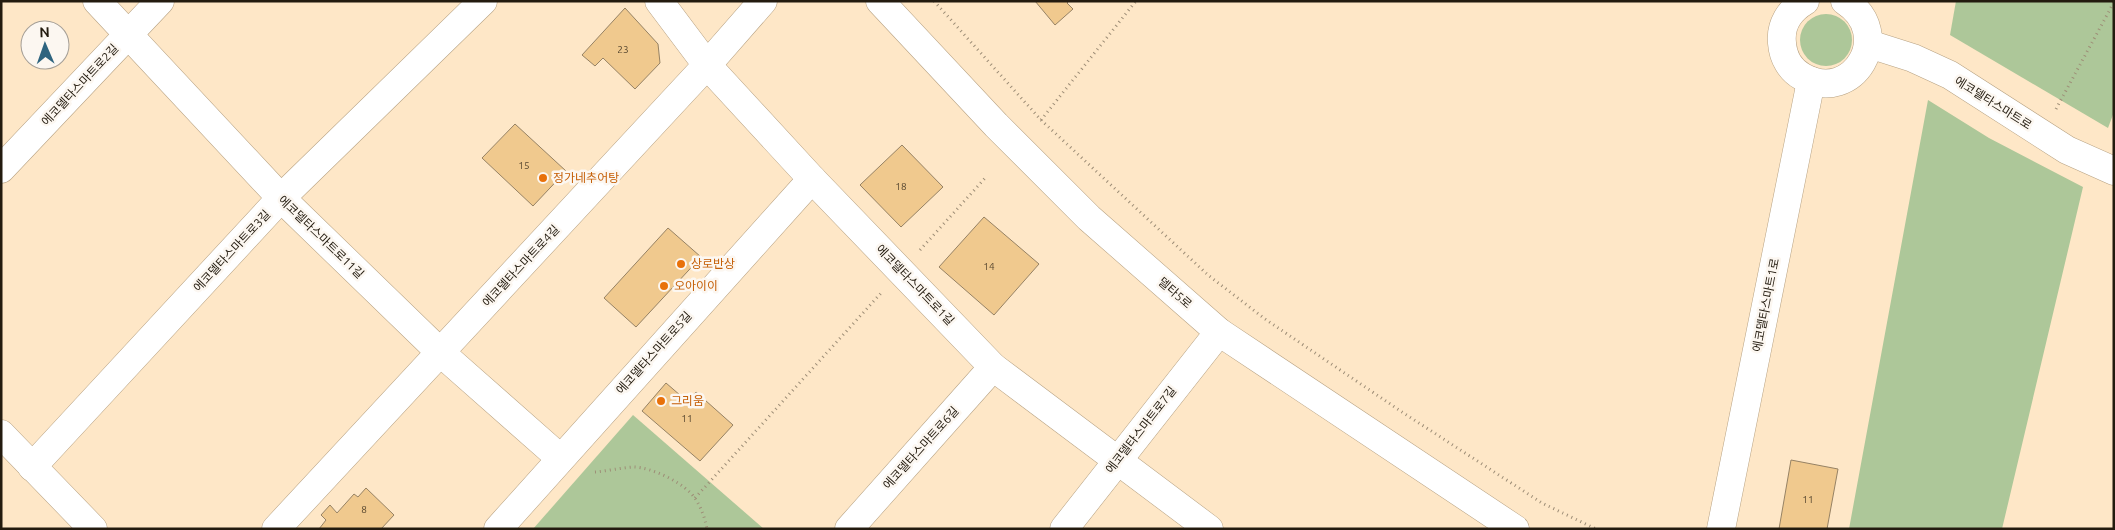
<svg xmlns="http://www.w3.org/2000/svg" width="2115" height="530" font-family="Ubuntu,'Noto Sans KR',sans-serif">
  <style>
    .green { fill: #adc799 }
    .building { fill: #f0c98e; stroke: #968264 }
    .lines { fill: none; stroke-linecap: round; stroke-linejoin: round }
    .street-casing { stroke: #b7a283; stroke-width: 29 }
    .secondary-casing { stroke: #b7a283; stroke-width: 29 }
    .path { stroke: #9d8d76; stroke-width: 3; stroke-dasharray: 1 4; stroke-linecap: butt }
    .street { stroke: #fff; stroke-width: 28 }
    .secondary { stroke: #fff; stroke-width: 28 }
    .food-dot { fill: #e8710a; stroke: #fcf7f1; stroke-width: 2 }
    .labels { text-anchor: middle; stroke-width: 5; stroke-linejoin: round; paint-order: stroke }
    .number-label { font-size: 10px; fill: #56462f }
    .street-label { font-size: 12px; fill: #231b0f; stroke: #fcf7f1 }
    .food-label { font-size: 12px; fill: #c56008; stroke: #fcf7f1; text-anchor: start }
  </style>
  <rect width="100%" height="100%" fill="#fee7c7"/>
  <g class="green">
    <path d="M 1956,1 L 2114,1 L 2114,112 L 2108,128 L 1950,35 Z"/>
    <circle cx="1826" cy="40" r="26"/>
    <path d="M 1928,100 L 1989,138 L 2083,187 L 2002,529 L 1849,529 Z"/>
    <path d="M 633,415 L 764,529 L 533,529 Z"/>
  </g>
  <g class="building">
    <path d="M 1035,1 L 1069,1 L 1067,3 L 1073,9 L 1055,25 Z"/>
    <path d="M 625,8 L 658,44 L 660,63 L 635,89 L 603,58 L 595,66 L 582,55 Z"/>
    <path d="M 515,124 L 566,171 L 533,206 L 482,158 Z"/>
    <path d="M 902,145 L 943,187 L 901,227 L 860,185 Z"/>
    <path d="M 984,217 L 1039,264 L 994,315 L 939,267 Z"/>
    <path d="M 668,228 L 701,257 L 636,327 L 604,298 Z"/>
    <path d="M 666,383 L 688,402 L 696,392 L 733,425 L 700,461 L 642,411 Z"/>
    <path d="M 1791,460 L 1838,469 L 1827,529 L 1779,529 Z"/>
    <path d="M 366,488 L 394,515 L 381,529 L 319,529 L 326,520 L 321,515 L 330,505 L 337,513 L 354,494 L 358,497 Z"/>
  </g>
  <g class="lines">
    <defs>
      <g id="street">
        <path d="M 97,1 L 281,198 L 441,353 L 560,458"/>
        <path d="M 659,1 L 707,65 L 812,179 L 993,367 L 1209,529"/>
        <path d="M 1805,1 C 1790,10 1780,25 1782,43 C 1783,57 1790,70 1803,77 C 1853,105 1896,34 1845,1"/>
        <path d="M 1869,44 L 1913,58 L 1950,75 L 2067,150 L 2114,171"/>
        <path d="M 1,169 L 160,1"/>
        <path d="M 1,434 L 93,529"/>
        <path d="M 32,467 L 281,198 L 483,1"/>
        <path d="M 276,529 L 707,65 L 763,1"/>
        <path d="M 498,529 L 812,179"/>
        <path d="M 849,529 L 993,367"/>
        <path d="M 1064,529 L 1219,332"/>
        <path d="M 1721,529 L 1811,81"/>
      </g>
      <path id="secondary" d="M 880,1 L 996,125 L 1089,218 L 1219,332 L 1515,529"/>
    </defs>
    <use href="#street" class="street-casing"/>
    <use href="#secondary" class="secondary-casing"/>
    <g class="path">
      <path d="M 934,1 L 1041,120 L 1208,275 L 1265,319 L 1402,412 L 1542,503 L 1596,529"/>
      <path d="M 2056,109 L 2114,2"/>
      <path d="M 1041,120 L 1136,1"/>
      <path d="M 920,250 L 987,176"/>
      <path d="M 595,472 C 607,471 620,468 633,467 C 652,467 687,484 696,500 C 702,509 705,519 707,529"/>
      <path d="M 695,498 L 882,292"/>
    </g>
    <use href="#street" class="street"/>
    <use href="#secondary" class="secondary"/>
  </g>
  <g class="food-dot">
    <circle cx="543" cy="178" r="5"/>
    <circle cx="681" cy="264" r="5"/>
    <circle cx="664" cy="286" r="5"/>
    <circle cx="661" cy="401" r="5"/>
  </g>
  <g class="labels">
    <g class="number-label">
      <text x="623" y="53">23</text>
      <text x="524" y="169">15</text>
      <text x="901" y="190">18</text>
      <text x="989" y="270">14</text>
      <text x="687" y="422">11</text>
      <text x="1808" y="503">11</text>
      <text x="364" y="513">8</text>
    </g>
    <g class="street-label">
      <text transform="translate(80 85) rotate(-47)" y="4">에코델타스마트로2길</text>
      <text transform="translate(1993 103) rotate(32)" y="4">에코델타스마트로</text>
      <text transform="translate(321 237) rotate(44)" y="4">에코델타스마트로11길</text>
      <text transform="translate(232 251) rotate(-47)" y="4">에코델타스마트로3길</text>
      <text transform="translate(521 266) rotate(-47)" y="4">에코델타스마트로4길</text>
      <text transform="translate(915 285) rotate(46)" y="4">에코델타스마트로1길</text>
      <text transform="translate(1175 293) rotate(41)" y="4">델타5로</text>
      <text transform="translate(1766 305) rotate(-79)" y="4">에코델타스마트1로</text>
      <text transform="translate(654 353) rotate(-48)" y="4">에코델타스마트로5길</text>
      <text transform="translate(1141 430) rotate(-52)" y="4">에코델타스마트로7길</text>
      <text transform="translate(921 448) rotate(-48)" y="4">에코델타스마트로6길</text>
    </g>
    <g class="food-label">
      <text x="553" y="182">정가네추어탕</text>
      <text x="691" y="268">상로반상</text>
      <text x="674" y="290">오아이이</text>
      <text x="671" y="405">그리움</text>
    </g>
  </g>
  <rect width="2115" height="530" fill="none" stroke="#231b0f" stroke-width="5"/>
  <g transform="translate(45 45) rotate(358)"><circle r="24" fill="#fcf7f1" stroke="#a59f97"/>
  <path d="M0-4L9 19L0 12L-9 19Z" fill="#2e647f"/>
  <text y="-8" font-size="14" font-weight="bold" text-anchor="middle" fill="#231b0f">N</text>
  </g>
</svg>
